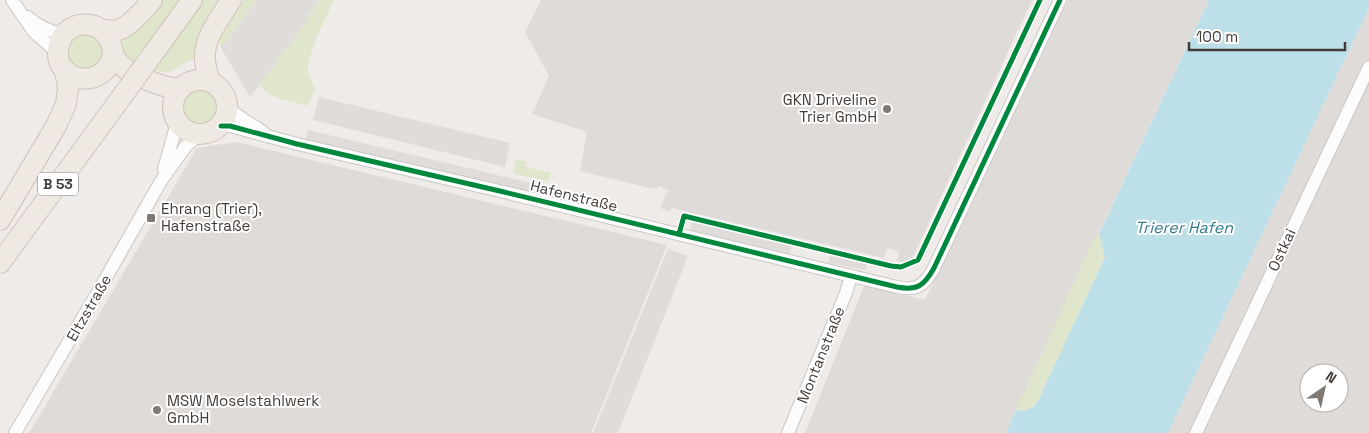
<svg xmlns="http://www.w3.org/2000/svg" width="1369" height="433" font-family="'Space Grotesk',sans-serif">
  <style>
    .industrial { fill: #dfdbd9; fill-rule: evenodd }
    .green { fill: #e0e6cb }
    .parking { fill: #dfdcda }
    .water { fill: #bddfe8 }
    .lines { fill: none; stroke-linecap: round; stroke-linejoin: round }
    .street-casing { stroke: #cac7c5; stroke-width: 14 }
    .primary-casing { stroke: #cfc3b8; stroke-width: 22 }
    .street { stroke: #fcfcfc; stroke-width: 12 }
    .primary { stroke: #efe9e4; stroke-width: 20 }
    .primary-bridge-casing { stroke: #cfc3b8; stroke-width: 22; stroke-linecap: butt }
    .primary-bridge { stroke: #efe9e4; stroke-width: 20 }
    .cycleway-casing { stroke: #fff; stroke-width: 8 }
    .cycleway { stroke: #00873e; stroke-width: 5 }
    .poi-dot { fill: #7f7975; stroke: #fff; stroke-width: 2 }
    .labels { text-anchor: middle; stroke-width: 4; stroke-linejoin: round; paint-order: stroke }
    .shield { fill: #fff; stroke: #7b7672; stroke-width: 1 }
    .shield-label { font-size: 14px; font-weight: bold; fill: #433b36 }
    .poi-label { font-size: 15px; fill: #433b36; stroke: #fff; text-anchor: start }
    .street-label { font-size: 15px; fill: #433b36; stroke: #fff }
    .water-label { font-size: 16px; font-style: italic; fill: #357a8d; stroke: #fff }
  </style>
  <rect width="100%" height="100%" fill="#eeebe9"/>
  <g class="industrial">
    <path d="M 541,0 L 1032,0 L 913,257 L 906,263 L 897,261 L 899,252 L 887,248 L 884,258 L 676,209 L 672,207 L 678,194 L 659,186 L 657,189 L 649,188 L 580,171 L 587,132 L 532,114 L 549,76 L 525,32 Z"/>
    <path d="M 1068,0 L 1209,0 L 1099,233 L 1105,256 L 1016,410 L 1006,433 L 805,433 L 864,286 L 925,300 Z"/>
    <path d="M 1369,8 L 1369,433 L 1168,433 ZM 1309,373 L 1339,373 L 1339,403 L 1309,403 Z"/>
    <path d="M 236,142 L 667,245 L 591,433 L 29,433 L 197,148 Z"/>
  </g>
  <g class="green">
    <path d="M 157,0 L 183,0 L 147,48 L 144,46 L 134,61 L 125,53 L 121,33 Z"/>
    <path d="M 202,0 L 226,0 L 199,59 C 180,58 177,79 155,70 L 164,56 L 162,55 Z"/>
    <path d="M 244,0 L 257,0 L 221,48 L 220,39 Z"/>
    <path d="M 319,0 L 334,0 C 326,16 308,54 308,70 C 308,76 313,83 315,88 L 307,106 C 289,99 272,101 259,85 L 309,19 L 307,18 Z"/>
    <path d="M 76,34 L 93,34 L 105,46 L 100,68 L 73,70 L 65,48 Z"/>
    <circle cx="199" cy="107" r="21"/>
    <path d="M 516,159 L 527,162 L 526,167 L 551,173 L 548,182 L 513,173 Z"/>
    <path d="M 1099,234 L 1105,256 L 1037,403 C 1030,410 1026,412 1016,410 L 1094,238 Z"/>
  </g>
  <g class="parking">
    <path d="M 257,0 L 319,0 L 307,17 L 309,19 L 251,96 L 249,95 L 221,48 Z"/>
    <path d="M 319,97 L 510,143 L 505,167 L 313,120 Z"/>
    <path d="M 682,109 L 690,113 L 669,159 L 660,155 Z"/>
    <path d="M 308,130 L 540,185 L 537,194 L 306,139 Z"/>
    <path d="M 563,190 L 619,204 L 617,212 L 561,198 Z"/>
    <path d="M 668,190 L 678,194 L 670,212 L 660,208 Z"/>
    <path d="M 692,221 L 792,245 L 790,254 L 690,231 Z"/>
    <path d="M 668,249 L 688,256 L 618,433 L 593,433 Z"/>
    <path d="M 830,255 L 867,262 L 866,270 L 828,263 Z"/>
  </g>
  <path class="water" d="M 1209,0 L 1369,0 L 1369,8 L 1168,433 L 1006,433 L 1016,410 C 1026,412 1030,410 1037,403 L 1105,257 L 1099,234 Z"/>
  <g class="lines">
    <defs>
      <g id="street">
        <path d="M 12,0 L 34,32 L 58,53"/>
        <path d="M 28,17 C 38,27 51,31 63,35"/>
        <path d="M 228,107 C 238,118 251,123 263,132"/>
        <path d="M 221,126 L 230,126 L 297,144 L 504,192 L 897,287 C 917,291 924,286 934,268 L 1060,0"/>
        <path d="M 164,169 L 177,123"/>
        <path d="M 15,433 L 95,297 L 161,181 L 186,146 L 199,135"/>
        <path d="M 788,433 L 846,293 L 851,276"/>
        <path d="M 1196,433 L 1369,67"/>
      </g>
      <g id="primary">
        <path d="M 102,30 C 107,30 113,31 118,30 C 129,27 145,9 152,0"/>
        <path d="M 153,54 L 192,0"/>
        <path d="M 113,55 C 104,91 55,83 58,50 C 59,44 61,37 65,33 C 72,26 80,23 90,25 C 100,26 108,35 111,44 C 114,52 112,55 118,62 C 128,74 163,88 180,89"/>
        <circle cx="200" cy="107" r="27"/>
        <path d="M 211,82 C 195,47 213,30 231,0"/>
        <path d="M 0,220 L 56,126 L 66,104 L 68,88 L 65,70"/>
        <path d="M 0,263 L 115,106"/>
      </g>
    </defs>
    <use href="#street" class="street-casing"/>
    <use href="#primary" class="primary-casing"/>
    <use href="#street" class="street"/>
    <use href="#primary" class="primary"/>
    <defs>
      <path id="primary-bridge" d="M 115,106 L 153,54"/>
    </defs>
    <use href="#primary-bridge" class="primary-bridge-casing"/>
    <use href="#primary-bridge" class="primary-bridge"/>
    <defs>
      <g id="cycleway">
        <path d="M 221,126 L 230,126 L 297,144 L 504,192 L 897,287 C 917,291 924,286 934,268 L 1060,0"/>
        <path d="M 679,234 L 684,216 L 891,266 L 901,267 L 918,260 L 1040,0"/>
      </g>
    </defs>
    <use href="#cycleway" class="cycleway-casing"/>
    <use href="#cycleway" class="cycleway"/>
  </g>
  <g class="poi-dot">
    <circle cx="887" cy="109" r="5"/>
    <rect x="146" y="213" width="10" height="10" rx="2.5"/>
    <circle cx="157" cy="410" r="5"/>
  </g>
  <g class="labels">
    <rect class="shield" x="38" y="172.5" width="40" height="23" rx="4"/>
    <g class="shield-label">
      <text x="58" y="189">B 53</text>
    </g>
    <g class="poi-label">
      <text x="877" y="105" text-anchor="end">GKN Driveline<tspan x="877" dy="17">Trier GmbH</tspan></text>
      <text x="161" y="214">Ehrang (Trier),<tspan x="161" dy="17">Hafenstraße</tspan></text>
      <text x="167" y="406">MSW Moselstahlwerk<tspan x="167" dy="17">GmbH</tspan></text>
    </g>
    <g class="street-label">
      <text transform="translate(574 196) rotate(14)" y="5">Hafenstraße</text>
      <text transform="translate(1282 250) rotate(-65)" y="5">Ostkai</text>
      <text transform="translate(89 308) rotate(-60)" y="5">Eltzstraße</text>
      <text transform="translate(821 355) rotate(-68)" y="5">Montanstraße</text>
    </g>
    <g class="water-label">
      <text x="1184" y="233">Trierer Hafen</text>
    </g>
  </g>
  <g transform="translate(1324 388) rotate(34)"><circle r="24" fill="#ffffff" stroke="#b4b1af"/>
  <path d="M0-4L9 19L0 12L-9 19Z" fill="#7f7975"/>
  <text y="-8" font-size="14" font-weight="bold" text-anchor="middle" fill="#433b36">N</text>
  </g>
  <path d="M1189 42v8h156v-8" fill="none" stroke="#433b36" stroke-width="2.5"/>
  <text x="1196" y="42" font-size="15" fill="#433b36" stroke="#ffffff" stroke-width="4" paint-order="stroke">100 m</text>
</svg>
